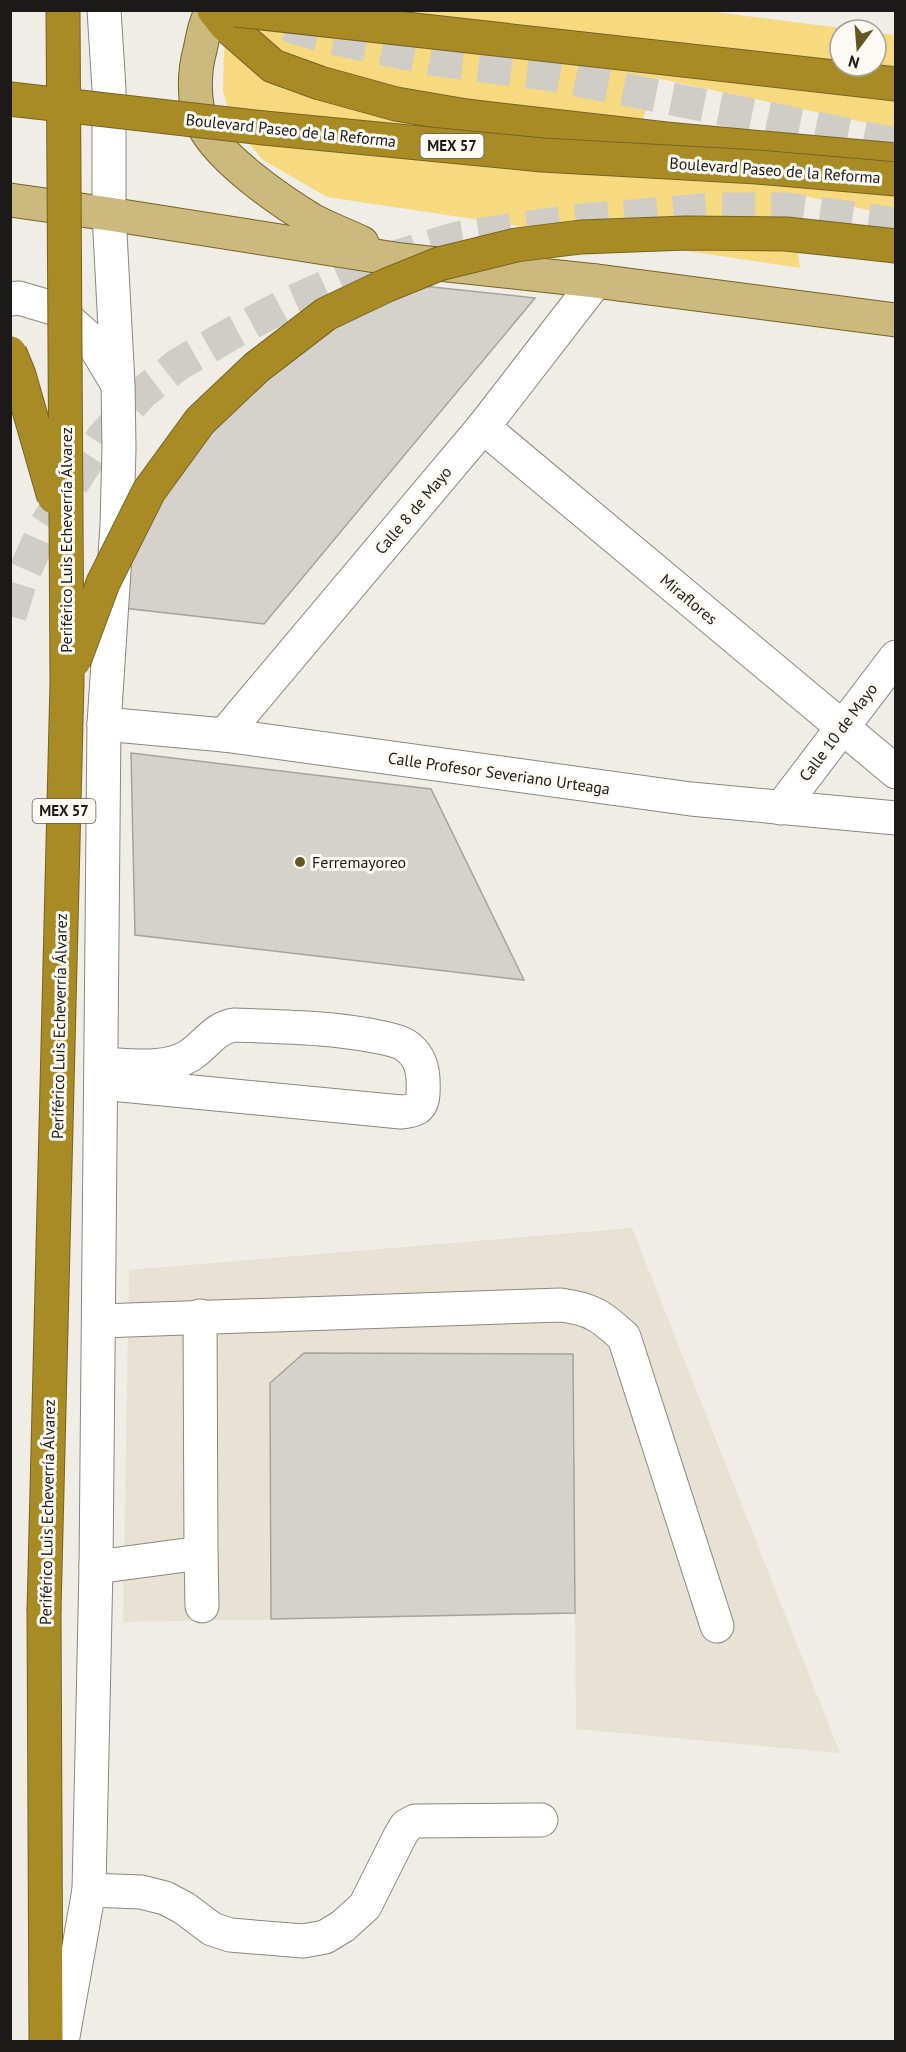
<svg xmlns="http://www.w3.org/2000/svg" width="906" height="2052" font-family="'PT Sans',sans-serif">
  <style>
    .built { fill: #e7e2d4 }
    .green { fill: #f7d980 }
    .building { fill: #d4d2cb; stroke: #a5a39c; stroke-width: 1.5 }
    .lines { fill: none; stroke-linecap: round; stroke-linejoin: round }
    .highway-tunnel { stroke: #cfcdc6; stroke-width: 33; stroke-dasharray: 33 16; stroke-linecap: butt }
    .minor-casing { stroke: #898780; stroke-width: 35 }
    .major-casing { stroke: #776321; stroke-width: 35 }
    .highway-casing { stroke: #776321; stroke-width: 35 }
    .minor { stroke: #fff; stroke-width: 33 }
    .major { stroke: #cbb97d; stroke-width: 33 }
    .highway { stroke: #a98b26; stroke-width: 33 }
    .highway-bridge-casing { stroke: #776321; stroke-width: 35; stroke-linecap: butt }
    .highway-bridge { stroke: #a98b26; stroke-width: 33 }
    .poi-dot { fill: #655522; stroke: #fdfaf3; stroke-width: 2 }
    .labels { text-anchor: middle; stroke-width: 6; stroke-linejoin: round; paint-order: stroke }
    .shield { fill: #fdfaf3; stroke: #5f5d5a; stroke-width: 1.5 }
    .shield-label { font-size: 15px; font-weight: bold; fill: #1b1a18 }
    .street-label { font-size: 16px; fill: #1b1a18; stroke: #fdfaf3 }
    .poi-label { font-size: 16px; fill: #1b1a18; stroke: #fdfaf3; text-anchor: start }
  </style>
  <rect width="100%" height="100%" fill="#efede5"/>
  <path class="built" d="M 632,1228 L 840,1753 L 576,1729 L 575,1614 L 123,1622 L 129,1270 Z"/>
  <path class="green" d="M 245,11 L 707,11 L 857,30 L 840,30 L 840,66 L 876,66 L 876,33 L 895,35 L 895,129 L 656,78 L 643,119 L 895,172 L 895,216 L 791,193 L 800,268 L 327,197 L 263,160 L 232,124 L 223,91 L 224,50 Z"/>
  <g class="building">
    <path d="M 404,284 L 535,298 L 264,624 L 123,608 L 132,539 L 231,398 L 325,322 Z"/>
    <path d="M 131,753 L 431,789 L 524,980 L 135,935 Z"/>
    <path d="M 304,1353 L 573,1354 L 575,1613 L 271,1619 L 270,1383 Z"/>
  </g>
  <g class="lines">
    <g class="highway-tunnel">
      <path d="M 287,25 L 323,36 L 431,59 L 553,75 L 896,144"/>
      <path d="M 10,616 L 21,580 L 45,526 L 102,438 L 142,393 L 179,364 L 236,331 L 289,303 L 388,259 L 457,238 L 570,221 L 715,209 L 788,209 L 896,224"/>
    </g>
    <defs>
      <g id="minor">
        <path d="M 10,299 L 19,298 L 56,309 L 91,340 L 115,380"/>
        <path d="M 483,427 L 896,772"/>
        <path d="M 104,724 L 224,735 L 691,799 L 896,818"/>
        <path d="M 224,735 L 483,427 L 596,281"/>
        <path d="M 781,808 L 896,657"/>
        <path d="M 101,1083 L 401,1112 C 414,1111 422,1109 423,1094 C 424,1075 423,1057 405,1045 C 397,1040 383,1038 374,1036 C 328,1027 281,1027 235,1025 C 215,1027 205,1046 189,1056 C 164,1071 129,1065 102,1064"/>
        <path d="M 100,1321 L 561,1305 C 592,1309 601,1316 624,1337 L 717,1626"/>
        <path d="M 201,1553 L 202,1606"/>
        <path d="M 96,1567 L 201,1553 L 200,1316"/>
        <path d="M 89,1890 L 141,1892 L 165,1898 L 184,1908 L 212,1929 L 230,1935 L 303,1941 L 325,1937 L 343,1926 L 365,1906 L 400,1836 L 406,1826 L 415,1821 L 541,1820"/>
        <path d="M 62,2042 L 89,1890 L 96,1567 L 104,724 L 117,525 L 119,448 L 118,384 L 109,214 L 109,89 L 104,10"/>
      </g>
      <g id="major">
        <path d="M 212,10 C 205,23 203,36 200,50 C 194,71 193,102 202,123 C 218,158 279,200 312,220 C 328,229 346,235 362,243"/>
        <path d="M 10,200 L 109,214 L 401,260 L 596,281 L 896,320"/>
      </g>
      <g id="highway">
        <path d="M 214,10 L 225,24 L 273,66 L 320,83 L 396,104 L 466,116 L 666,139 L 896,160"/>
        <path d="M 44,1611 L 46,2042"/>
      </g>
    </defs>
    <use href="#minor" class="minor-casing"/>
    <use href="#major" class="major-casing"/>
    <use href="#highway" class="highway-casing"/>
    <use href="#minor" class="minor"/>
    <use href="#major" class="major"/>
    <use href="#highway" class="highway"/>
    <defs>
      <g id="highway-bridge">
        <path d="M 236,10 L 896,84"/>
        <path d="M 10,99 L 264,128 L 542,155 L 757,167 L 896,179"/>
        <path d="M 10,353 L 19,375 L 54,497"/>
        <path d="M 74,661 L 103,583 L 149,491 L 200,421 L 257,367 L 326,314 L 387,285 L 439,264 L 516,245 L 581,237 L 686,233 L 786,234 L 896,246"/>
        <path d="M 44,1611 L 67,682 L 63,10"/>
      </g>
    </defs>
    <use href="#highway-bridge" class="highway-bridge-casing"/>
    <use href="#highway-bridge" class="highway-bridge"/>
  </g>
  <circle class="poi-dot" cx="300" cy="862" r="6"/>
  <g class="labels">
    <g class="shield">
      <rect x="420.5" y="134" width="63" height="24" rx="4.5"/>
      <rect x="32.5" y="799" width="63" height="24" rx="4.5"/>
    </g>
    <g class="shield-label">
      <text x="452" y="151">MEX 57</text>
      <text x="64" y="816">MEX 57</text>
    </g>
    <g class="street-label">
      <text transform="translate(291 130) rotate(6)" y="6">Boulevard Paseo de la Reforma</text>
      <text transform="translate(775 170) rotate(4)" y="6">Boulevard Paseo de la Reforma</text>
      <text transform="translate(413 510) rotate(-50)" y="6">Calle 8 de Mayo</text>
      <text transform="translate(66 540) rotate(-90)" y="6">Periférico Luis Echeverría Álvarez</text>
      <text transform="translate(689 599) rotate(40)" y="6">Miraflores</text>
      <text transform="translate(838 732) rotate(-53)" y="6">Calle 10 de Mayo</text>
      <text transform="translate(499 773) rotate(8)" y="6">Calle Profesor Severiano Urteaga</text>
      <text transform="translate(59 1026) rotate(-89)" y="6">Periférico Luis Echeverría Álvarez</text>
      <text transform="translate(47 1512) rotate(-89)" y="6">Periférico Luis Echeverría Álvarez</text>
    </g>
    <g class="poi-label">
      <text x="312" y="868">Ferremayoreo</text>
    </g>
  </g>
  <rect width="906" height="2052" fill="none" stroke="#1b1a18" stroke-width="24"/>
  <g transform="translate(858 48) rotate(196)"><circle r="28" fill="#fdfaf3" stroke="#a3a09b" stroke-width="1.5"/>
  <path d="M0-4.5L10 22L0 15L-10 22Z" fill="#655522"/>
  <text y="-9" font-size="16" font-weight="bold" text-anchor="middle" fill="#1b1a18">N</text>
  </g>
</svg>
